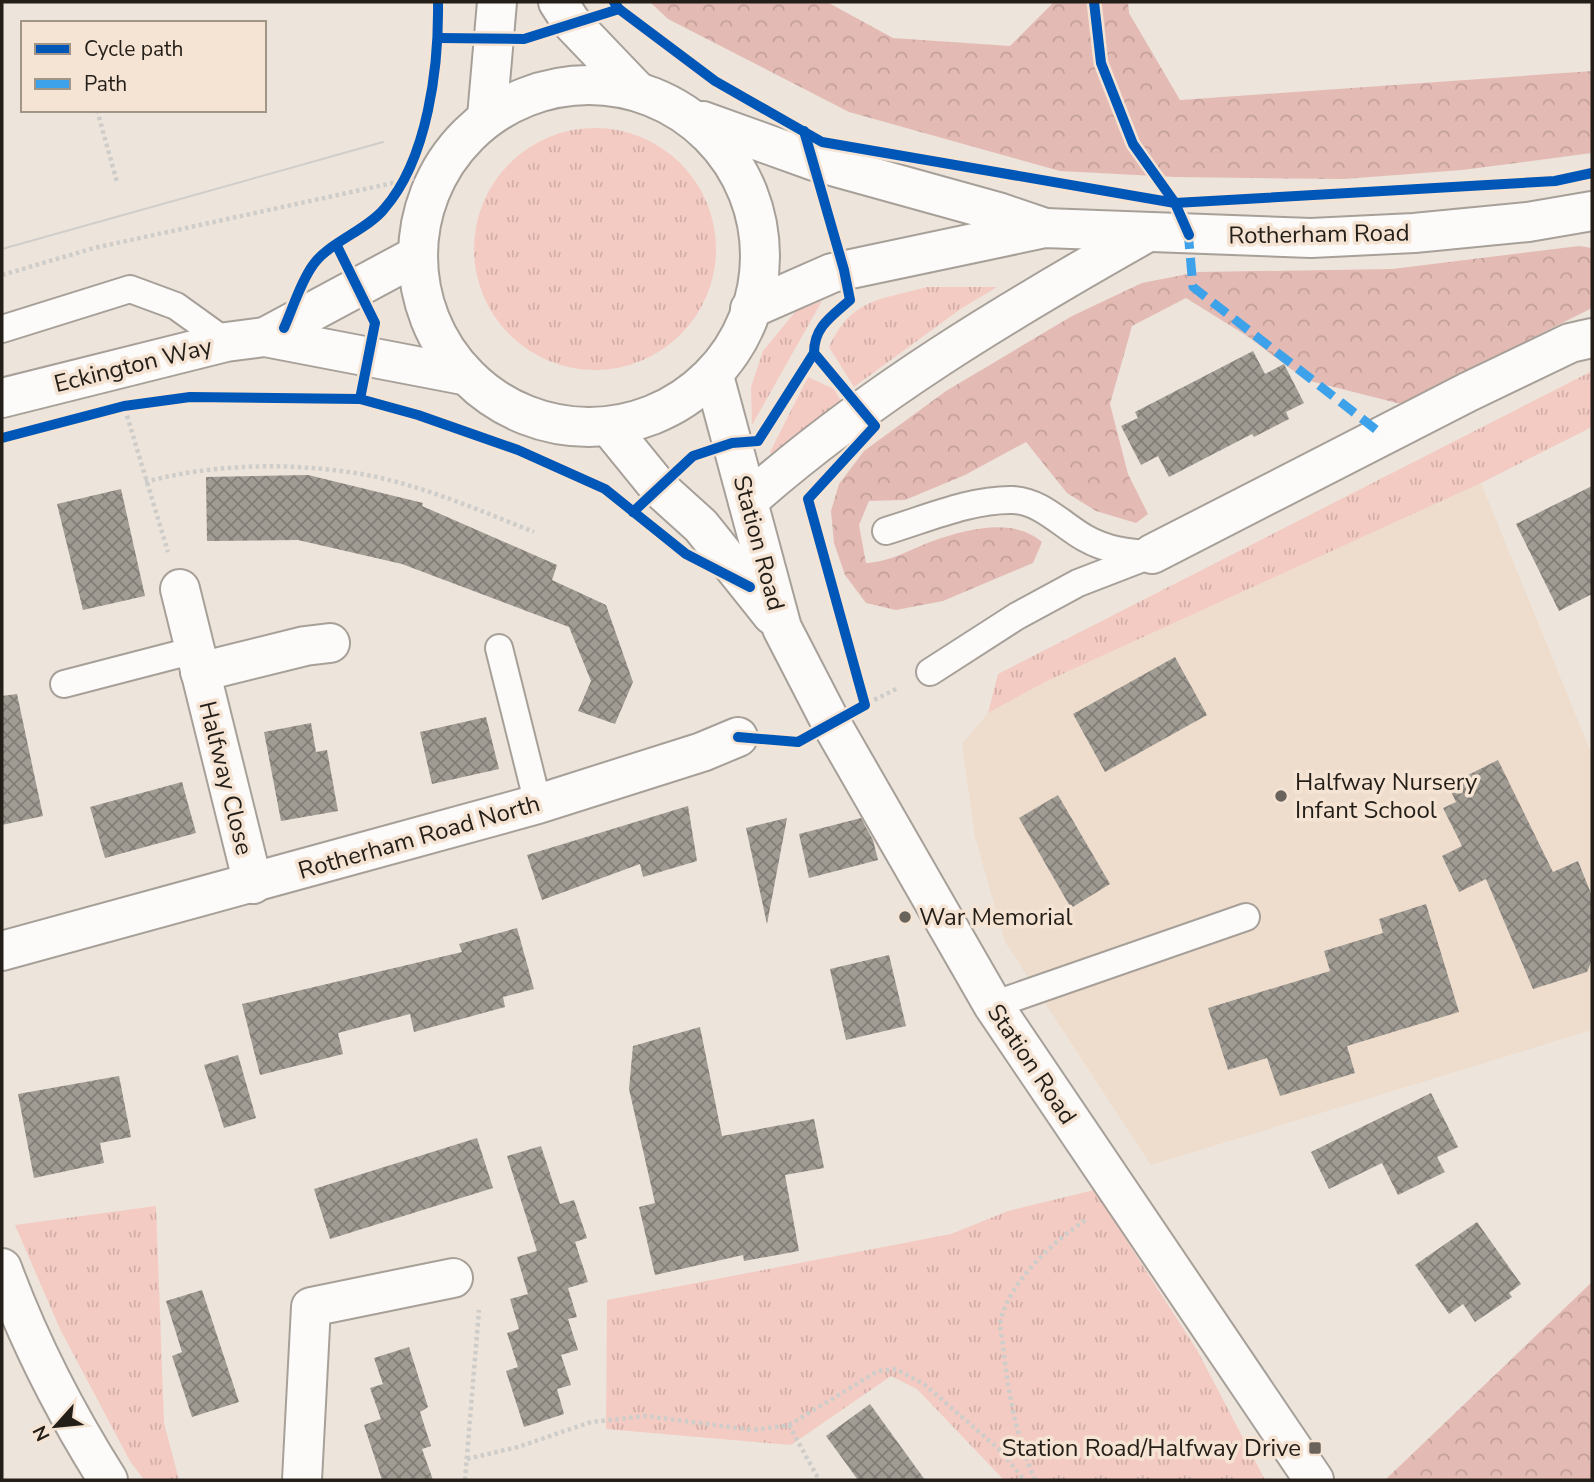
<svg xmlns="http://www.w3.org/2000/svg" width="1594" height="1482" font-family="'Nunito Sans',sans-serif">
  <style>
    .built { fill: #eeddcd }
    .grass { fill: url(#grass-tufts) }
    .forest { fill: url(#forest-crowns) }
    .building { fill: url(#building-cross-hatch) }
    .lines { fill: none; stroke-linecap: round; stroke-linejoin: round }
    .lane-casing { stroke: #a7a099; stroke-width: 30 }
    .street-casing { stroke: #a7a099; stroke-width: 42 }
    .secondary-casing { stroke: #a7a099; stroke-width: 42 }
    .path { stroke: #cfcdca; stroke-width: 4.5; stroke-dasharray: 3.5 3.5; stroke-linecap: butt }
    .lane { stroke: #fcfbfa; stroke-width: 26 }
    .street { stroke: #fcfbfa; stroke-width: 38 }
    .secondary { stroke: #fcfbfa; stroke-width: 38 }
    .tram { stroke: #d0cecb; stroke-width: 2 }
    .quiet { stroke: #3ea2ea; stroke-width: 9; stroke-dasharray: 18 9; stroke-linecap: butt }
    .cycleway-casing { stroke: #f5e4d3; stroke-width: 15 }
    .cycleway { stroke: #0057b8; stroke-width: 10 }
    .poi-dot { fill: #6a635c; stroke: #f5e4d3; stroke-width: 2.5 }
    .labels { text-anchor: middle; stroke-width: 7; stroke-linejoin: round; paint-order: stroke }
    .street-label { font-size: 24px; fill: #241e18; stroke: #f5e4d3 }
    .poi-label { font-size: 24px; fill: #241e18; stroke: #f5e4d3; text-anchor: start }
  </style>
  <defs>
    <pattern id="grass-tufts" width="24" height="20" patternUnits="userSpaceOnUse" patternTransform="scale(1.75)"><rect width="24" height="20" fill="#f4cbc3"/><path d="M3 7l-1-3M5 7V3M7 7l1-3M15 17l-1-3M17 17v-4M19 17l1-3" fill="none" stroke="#d1aea7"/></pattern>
    <pattern id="forest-crowns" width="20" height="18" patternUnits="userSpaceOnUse" patternTransform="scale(1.75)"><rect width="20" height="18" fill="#e4bbb4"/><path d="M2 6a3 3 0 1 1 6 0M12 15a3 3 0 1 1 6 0" fill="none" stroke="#c3a09a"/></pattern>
    <pattern id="building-cross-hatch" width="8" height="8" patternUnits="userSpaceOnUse" patternTransform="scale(1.75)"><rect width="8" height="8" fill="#a09b93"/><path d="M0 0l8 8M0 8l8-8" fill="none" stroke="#827e77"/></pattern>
  </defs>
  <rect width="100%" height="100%" fill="#ede4db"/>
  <path class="built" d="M 1481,483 L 1592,755 L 1592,1030 L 1151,1165 L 1005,942 L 975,837 L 962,744 L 988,713 L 1047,681 Z"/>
  <g class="grass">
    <circle cx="595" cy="249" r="121"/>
    <path d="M 927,287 L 997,287 L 959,310 L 854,387 L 829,347 C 852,298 880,300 927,287 Z"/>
    <path d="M 822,301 L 752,425 L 751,387 L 763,351 L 796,311 Z"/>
    <path d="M 1592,371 L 1592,427 L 1481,483 L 1047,681 L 988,713 L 998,674 Z"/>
    <path d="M 808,377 L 834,389 L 841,401 L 775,458 L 770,452 Z"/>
    <path d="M 1094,1190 L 1197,1350 L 1265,1480 L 1004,1480 L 917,1389 L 891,1376 L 791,1445 L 606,1429 L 607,1300 L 951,1234 L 1008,1211 Z"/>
    <path d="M 156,1206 L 164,1423 L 179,1480 L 144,1480 L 130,1461 L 60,1329 L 15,1225 Z"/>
  </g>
  <g class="forest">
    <path d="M 650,2 L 827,2 L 893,38 L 1010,46 L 1054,2 L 1128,2 L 1129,13 L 1180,100 L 1592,71 L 1592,153 L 1462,170 L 1344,179 L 1174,177 L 1060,171 L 849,112 L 668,19 Z"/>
    <path d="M 1579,246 L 1592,248 L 1592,308 L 1401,404 L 1306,380 L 1247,336 L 1186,298 L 1132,326 L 1110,404 L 1128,474 L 1148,514 L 1136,523 L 1096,511 L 1067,493 L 1026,442 L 965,475 L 905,500 L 869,501 L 859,525 L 866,563 C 891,562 910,549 933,541 C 967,529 1014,517 1042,542 L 1033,563 L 943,601 L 896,610 L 866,603 L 845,575 L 834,543 L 831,511 L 839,484 L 864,451 L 946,391 L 1072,316 L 1142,283 L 1198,272 L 1392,269 Z"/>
    <path d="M 1592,1282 L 1592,1480 L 1385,1480 Z"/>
  </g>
  <g class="building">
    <path d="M 1253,351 L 1265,374 L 1284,364 L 1304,403 L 1286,412 L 1289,419 L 1254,437 L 1252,434 L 1169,477 L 1158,456 L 1141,465 L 1121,426 L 1138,418 L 1135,412 Z"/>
    <path d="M 308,475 L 423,503 L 422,506 L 557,565 L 552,580 L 606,605 L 633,682 L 615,724 L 578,711 L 591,681 L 569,627 L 402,564 L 298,540 L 207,541 L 206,477 Z"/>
    <path d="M 1592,486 L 1592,594 L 1559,611 L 1516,524 Z"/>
    <path d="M 121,489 L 145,596 L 83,610 L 57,504 Z"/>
    <path d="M 1175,657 L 1207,715 L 1105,772 L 1073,714 Z"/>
    <path d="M 17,694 L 43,816 L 2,825 L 2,696 Z"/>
    <path d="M 486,717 L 499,769 L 432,784 L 420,732 Z"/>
    <path d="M 311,723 L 316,752 L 327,750 L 338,811 L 281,821 L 264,732 Z"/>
    <path d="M 1498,760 L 1553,872 L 1578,861 L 1592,896 L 1592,960 L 1587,972 L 1533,989 L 1486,879 L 1459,892 L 1442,856 L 1462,846 L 1443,808 L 1456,802 L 1448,785 Z"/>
    <path d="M 182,782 L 196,833 L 105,858 L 90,807 Z"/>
    <path d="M 1058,795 L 1110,884 L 1071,908 L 1019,818 Z"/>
    <path d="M 688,806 L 697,861 L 643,877 L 640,864 L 542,900 L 527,855 Z"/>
    <path d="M 787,818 L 767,924 L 746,828 Z"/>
    <path d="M 861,818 L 873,840 L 878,860 L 809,878 L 799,834 Z"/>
    <path d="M 1426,904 L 1459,1012 L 1347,1046 L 1355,1073 L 1280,1096 L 1267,1058 L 1228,1070 L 1208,1008 L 1330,971 L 1324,951 L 1383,933 L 1379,919 Z"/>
    <path d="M 517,928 L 534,989 L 503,997 L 505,1007 L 414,1032 L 410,1014 L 338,1033 L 343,1054 L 260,1075 L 242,1004 L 462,952 L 459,944 Z"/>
    <path d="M 889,955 L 906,1026 L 846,1040 L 830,969 Z"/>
    <path d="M 700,1027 L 722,1136 L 814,1119 L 824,1168 L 785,1175 L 799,1251 L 744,1261 L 743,1255 L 655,1275 L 639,1207 L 655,1203 L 629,1089 L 633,1046 Z"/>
    <path d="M 238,1055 L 256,1118 L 224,1128 L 204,1065 Z"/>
    <path d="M 119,1076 L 131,1137 L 100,1143 L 104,1163 L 34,1178 L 18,1094 Z"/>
    <path d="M 1431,1093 L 1458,1147 L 1437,1157 L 1445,1172 L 1398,1195 L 1382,1163 L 1329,1189 L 1311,1152 Z"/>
    <path d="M 477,1138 L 493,1188 L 330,1239 L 314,1189 Z"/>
    <path d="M 541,1146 L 560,1204 L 574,1200 L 587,1238 L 575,1242 L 588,1282 L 568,1288 L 577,1317 L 568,1319 L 578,1350 L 561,1355 L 571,1385 L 557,1389 L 564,1414 L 524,1427 L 506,1371 L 518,1367 L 507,1333 L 519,1329 L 510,1299 L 528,1294 L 517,1257 L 537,1251 L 507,1156 Z"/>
    <path d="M 1477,1222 L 1521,1284 L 1509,1293 L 1512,1297 L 1475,1322 L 1463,1304 L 1449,1314 L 1415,1265 Z"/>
    <path d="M 202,1290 L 239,1402 L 192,1417 L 172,1356 L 182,1352 L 166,1301 Z"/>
    <path d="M 409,1347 L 428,1407 L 420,1412 L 431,1446 L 422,1449 L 433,1480 L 382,1480 L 364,1425 L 381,1419 L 370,1388 L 383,1384 L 374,1358 Z"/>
    <path d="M 870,1404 L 925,1480 L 858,1480 L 826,1436 Z"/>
  </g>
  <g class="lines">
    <defs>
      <g id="lane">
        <path d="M 2,329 L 130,289 L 176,306 L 226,342"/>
        <path d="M 886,531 C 926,519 971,499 1013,500 C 1041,501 1062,525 1085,538 C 1106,550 1128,553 1152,554"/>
        <path d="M 499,648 L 538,804"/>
        <path d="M 930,672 L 1017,616 L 1078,583 L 1148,556"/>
        <path d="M 64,684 L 195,650"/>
        <path d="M 993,1005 L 1246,917"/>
      </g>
      <g id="street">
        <path d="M 1152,554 L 1468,392 L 1570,343 L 1592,338"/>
        <path d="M 180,589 L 253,884"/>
        <path d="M 200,672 L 305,646 L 330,643"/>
        <path d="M 2,951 L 538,804 L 702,752 L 738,737"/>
        <path d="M 2,1268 C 30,1344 65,1412 108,1480"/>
        <path d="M 302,1480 L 311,1307 L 453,1278"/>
      </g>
      <g id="secondary">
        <path d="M 558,2 L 571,22 L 637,91"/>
        <circle cx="589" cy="256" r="171"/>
        <path d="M 487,117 L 497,2"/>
        <path d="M 703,121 L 814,161 L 998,212 L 1045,228"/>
        <path d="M 750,309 L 832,273 L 1045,228 L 1311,238 L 1414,233 L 1528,222 L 1592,211"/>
        <path d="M 265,337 L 416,256"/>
        <path d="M 714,376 L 782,628 L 831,723 L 993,1005 L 1314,1480"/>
        <path d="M 2,398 L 226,342 L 265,337 L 463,375"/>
        <path d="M 611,429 L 659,488 L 701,526 L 772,615"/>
        <path d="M 748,501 C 869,394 1008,311 1148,232"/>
      </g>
    </defs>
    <use href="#lane" class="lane-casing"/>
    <use href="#street" class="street-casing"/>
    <use href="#secondary" class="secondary-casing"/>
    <g class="path">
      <path d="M 97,110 L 117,182"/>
      <path d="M 2,275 L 94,248 L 439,173"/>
      <path d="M 125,409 L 168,552"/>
      <path d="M 145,482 C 215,463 296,462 367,475 C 424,486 481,511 534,532"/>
      <path d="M 868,703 L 898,688"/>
      <path d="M 789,1425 L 819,1480"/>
      <path d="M 467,1459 L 518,1447 L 591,1422 L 646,1416 L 753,1430 L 789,1425 L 878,1371 L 896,1369 L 924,1384 L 1000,1450 L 1024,1480"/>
      <path d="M 465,1480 L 479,1310"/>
      <path d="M 1035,1480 C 1016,1437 1008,1392 1003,1345 C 1002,1338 999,1326 1001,1319 C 1011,1280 1055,1240 1087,1219"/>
    </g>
    <use href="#lane" class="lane"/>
    <use href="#street" class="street"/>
    <use href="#secondary" class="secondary"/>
    <path class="tram" d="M 2,249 L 383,142"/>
    <path class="quiet" d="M 1188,231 L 1193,287 L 1383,435"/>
    <defs>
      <g id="cycleway">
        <path d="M 614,2 L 619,9 L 715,81 L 822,142 L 1175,203 L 1555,181 L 1592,173"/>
        <path d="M 1094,2 L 1101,63 L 1133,144 L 1175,203 L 1189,235"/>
        <path d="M 439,38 L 524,39 L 619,9"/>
        <path d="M 337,246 L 375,323 L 360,399"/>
        <path d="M 284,328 C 293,308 300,283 313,265 C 328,243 367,230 384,209 C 428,159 439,66 438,2"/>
        <path d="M 2,438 L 124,406 L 190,397 L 360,399 L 418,415 L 518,450 L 605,489 L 686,554 L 750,587"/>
        <path d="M 633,512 L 693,456 L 732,443 L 758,441 L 814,353"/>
        <path d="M 738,737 L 798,742 L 865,705 L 808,499 L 875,426 L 814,353 C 814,327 831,317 850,300 L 844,270 L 804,131"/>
      </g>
    </defs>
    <use href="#cycleway" class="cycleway-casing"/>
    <use href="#cycleway" class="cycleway"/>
  </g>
  <g class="poi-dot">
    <circle cx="1281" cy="796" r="7"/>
    <circle cx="905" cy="917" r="7"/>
    <rect x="1308" y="1441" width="14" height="14" rx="3.5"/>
  </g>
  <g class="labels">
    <g class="street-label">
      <text transform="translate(1319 234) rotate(-1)" y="8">Rotherham Road</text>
      <text transform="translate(133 365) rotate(-14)" y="8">Eckington Way</text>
      <text transform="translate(759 543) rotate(75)" y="8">Station Road</text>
      <text transform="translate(226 778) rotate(76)" y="8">Halfway Close</text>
      <text transform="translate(419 837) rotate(-16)" y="8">Rotherham Road North</text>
      <text transform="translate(1032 1064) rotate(56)" y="8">Station Road</text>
    </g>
    <g class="poi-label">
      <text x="1295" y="790">Halfway Nursery<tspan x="1295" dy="28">Infant School</tspan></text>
      <text x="919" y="925">War Memorial</text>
      <text x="1301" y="1456" text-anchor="end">Station Road/Halfway Drive</text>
    </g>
  </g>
  <rect width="1594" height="1482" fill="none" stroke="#241e18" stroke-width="7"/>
  <rect x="21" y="21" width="245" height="91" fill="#f5e4d3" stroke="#a19588" stroke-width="2"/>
  <rect x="35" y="44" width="35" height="10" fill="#0057b8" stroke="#a19588" stroke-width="2"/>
  <text x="84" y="56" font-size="21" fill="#241e18">Cycle path</text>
  <rect x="35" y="79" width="35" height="10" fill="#3ea2ea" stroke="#a19588" stroke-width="2"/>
  <text x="84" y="91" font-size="21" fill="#241e18">Path</text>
  <g transform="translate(56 1426) rotate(243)" stroke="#f5e4d3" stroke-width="5" paint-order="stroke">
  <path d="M0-5L12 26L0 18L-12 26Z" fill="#241e18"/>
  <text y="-10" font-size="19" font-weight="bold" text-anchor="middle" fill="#241e18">N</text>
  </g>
</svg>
